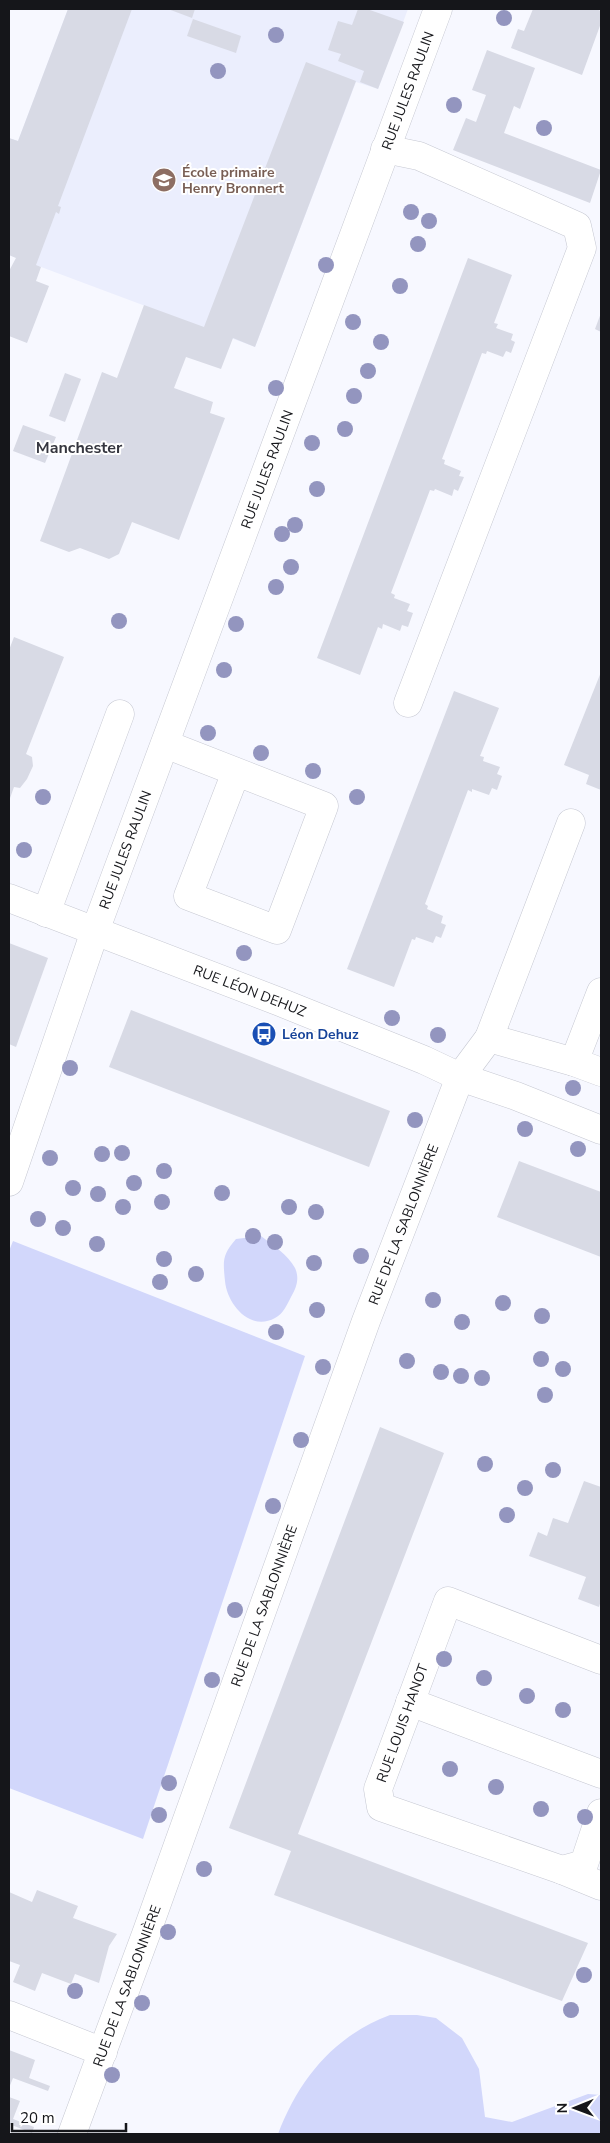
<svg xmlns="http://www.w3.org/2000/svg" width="610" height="2143" font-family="'Nunito Sans',sans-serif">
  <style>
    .built { fill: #ebeefd }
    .green { fill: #d2d7fb }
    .building { fill: #d8dae5 }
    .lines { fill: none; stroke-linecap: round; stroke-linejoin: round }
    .minor-casing { stroke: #c6c8d2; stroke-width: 29 }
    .minor { stroke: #fff; stroke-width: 28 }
    .tree { fill: #9395bf }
    .labels { text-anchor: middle; stroke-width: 4; stroke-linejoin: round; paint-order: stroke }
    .street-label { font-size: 14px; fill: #15161a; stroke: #fff }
    .education-label { font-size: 14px; font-weight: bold; fill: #785e54; stroke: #fff; text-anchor: start }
    .transit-label { font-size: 14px; font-weight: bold; fill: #164399; stroke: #fff; text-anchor: start }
    .quarter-label { font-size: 16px; font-weight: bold; fill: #35363f; stroke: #fff }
  </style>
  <rect width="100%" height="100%" fill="#f7f8ff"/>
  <path class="built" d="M 68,9 L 408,9 L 378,89 L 356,82 L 255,347 L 9,255 L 9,138 L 18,141 Z"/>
  <g class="green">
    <path d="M 261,1236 C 273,1245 288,1255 295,1268 C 300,1279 296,1288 291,1297 C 287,1305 283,1314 275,1318 C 250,1332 227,1304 225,1281 C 223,1261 222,1255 236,1239 Z"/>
    <path d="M 13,1241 L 305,1356 L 143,1839 L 9,1788 L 9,1251 Z"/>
    <path d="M 390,2015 L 417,2015 L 436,2018 L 462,2038 L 479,2069 L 485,2117 L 512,2122 L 588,2094 L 601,2095 L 601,2134 L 278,2134 C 299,2079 334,2036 390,2015 Z"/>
  </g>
  <g class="building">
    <path d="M 68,9 L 132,9 L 58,206 L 61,207 L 59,214 L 56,212 L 36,265 L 41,267 L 36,281 L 49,286 L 27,343 L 9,336 L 9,271 L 16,258 L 9,255 L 9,138 L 18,141 Z"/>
    <path d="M 168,9 L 195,9 L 192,18 Z"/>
    <path d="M 358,9 L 367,9 L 404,22 L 378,89 L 360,82 L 364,71 L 338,61 L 341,54 L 328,50 L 338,21 L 352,25 Z"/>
    <path d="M 533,9 L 596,9 L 601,11 L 601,23 L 582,75 L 511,48 L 518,29 L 524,31 Z"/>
    <path d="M 193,19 L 241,36 L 236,53 L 187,36 Z"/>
    <path d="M 487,50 L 535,68 L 520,109 L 514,106 L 504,133 L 601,170 L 590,203 L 453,150 L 466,118 L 476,122 L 486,95 L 472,90 Z"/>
    <path d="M 306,62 L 356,81 L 255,347 L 233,338 L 221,369 L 186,357 L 174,388 L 213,402 L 210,413 L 225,418 L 179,540 L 132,522 L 119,554 L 109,559 L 80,548 L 69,552 L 40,541 L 102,372 L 117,378 L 144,305 L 204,327 Z"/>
    <path d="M 468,258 L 512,275 L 494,323 L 498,324 L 496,328 L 513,334 L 511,340 L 515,342 L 511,353 L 506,351 L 503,357 L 487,351 L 486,354 L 482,353 L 442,459 L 445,460 L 444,464 L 461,471 L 459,476 L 464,477 L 458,491 L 454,489 L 452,496 L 435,489 L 434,491 L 430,490 L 391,593 L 395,595 L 394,598 L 410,604 L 407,611 L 413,613 L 408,627 L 402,625 L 400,631 L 383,624 L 382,629 L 378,627 L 360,675 L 317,658 Z"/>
    <path d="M 601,313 L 601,332 L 595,329 Z"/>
    <path d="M 65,373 L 81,379 L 65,422 L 49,416 Z"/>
    <path d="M 23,425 L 56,437 L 45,463 L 13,451 Z"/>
    <path d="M 14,637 L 64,657 L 26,754 L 32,757 L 33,766 L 27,779 L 20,788 L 14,787 L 9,801 L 9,650 Z"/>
    <path d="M 601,672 L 601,790 L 586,784 L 589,775 L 564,765 Z"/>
    <path d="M 454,691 L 499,708 L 480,756 L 484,757 L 483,761 L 500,767 L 497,774 L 502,776 L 497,790 L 492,788 L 489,795 L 472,789 L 472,792 L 468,790 L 425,904 L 428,906 L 427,909 L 443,916 L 441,923 L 446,925 L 441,938 L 436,936 L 433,943 L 416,937 L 415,940 L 412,939 L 394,987 L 347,969 Z"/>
    <path d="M 9,943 L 48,958 L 16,1047 L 9,1044 Z"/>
    <path d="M 131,1010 L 390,1111 L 369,1167 L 109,1067 Z"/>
    <path d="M 519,1161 L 601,1192 L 601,1257 L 497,1217 Z"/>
    <path d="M 380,1427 L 444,1453 L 298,1834 L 588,1943 L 562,2001 L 274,1895 L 291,1851 L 229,1828 Z"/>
    <path d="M 584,1481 L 601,1487 L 601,1600 L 599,1607 L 578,1599 L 586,1577 L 529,1556 L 538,1532 L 547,1536 L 553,1518 L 568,1523 Z"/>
    <path d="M 37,1890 L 78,1906 L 73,1918 L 117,1934 L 109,1946 L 99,1983 L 75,1974 L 71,1984 L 42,1973 L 35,1991 L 13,1982 L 20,1965 L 9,1961 L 9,1892 L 32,1902 Z"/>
    <path d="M 9,2050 L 35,2060 L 29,2078 L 50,2086 L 48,2091 L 13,2078 L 9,2088 Z"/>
    <path d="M 9,2097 L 20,2101 L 13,2119 L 34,2127 L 32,2133 L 9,2124 Z"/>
  </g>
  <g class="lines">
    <defs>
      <g id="minor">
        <path d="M 385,149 L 419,156 L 577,226 L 582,248 L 408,703"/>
        <path d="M 165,744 L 324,806 L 277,930 L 188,896 L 236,772"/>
        <path id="s1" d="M 9,898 L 280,1002 L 424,1060 L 460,1077 L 516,1096 L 601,1130"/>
        <path d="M 46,913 L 120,714"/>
        <path d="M 489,1038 L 574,1062 L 601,1072"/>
        <path d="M 574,1062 L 601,992"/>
        <path id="s2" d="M 9,1182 L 95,931 L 438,9"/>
        <path d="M 601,1660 L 448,1601 L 378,1789 L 381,1807 L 562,1870 L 601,1886"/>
        <path d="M 410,1702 L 601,1774"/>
        <path d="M 562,1870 L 584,1864 L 601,1813"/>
        <path d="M 9,2015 L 103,2052"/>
        <path id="s3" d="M 72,2134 L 146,1934 L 366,1321 L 460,1077 L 489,1038 L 571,823"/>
      </g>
    </defs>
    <use href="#minor" class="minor-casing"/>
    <use href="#minor" class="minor"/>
  </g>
  <g class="tree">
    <circle cx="504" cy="18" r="8"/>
    <circle cx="276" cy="35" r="8"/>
    <circle cx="218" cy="71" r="8"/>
    <circle cx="454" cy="105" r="8"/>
    <circle cx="544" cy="128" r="8"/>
    <circle cx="411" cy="212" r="8"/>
    <circle cx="429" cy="221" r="8"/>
    <circle cx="418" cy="244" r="8"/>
    <circle cx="326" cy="265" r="8"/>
    <circle cx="400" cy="286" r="8"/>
    <circle cx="353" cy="322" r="8"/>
    <circle cx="381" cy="342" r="8"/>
    <circle cx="368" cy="371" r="8"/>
    <circle cx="276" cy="388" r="8"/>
    <circle cx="354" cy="396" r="8"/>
    <circle cx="345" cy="429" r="8"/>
    <circle cx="312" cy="443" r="8"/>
    <circle cx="317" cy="489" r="8"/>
    <circle cx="295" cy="525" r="8"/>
    <circle cx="282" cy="534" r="8"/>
    <circle cx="291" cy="567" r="8"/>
    <circle cx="276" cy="587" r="8"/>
    <circle cx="119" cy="621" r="8"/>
    <circle cx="236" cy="624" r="8"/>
    <circle cx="224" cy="670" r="8"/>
    <circle cx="208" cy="733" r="8"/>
    <circle cx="261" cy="753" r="8"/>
    <circle cx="313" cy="771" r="8"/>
    <circle cx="43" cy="797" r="8"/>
    <circle cx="357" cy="797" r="8"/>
    <circle cx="24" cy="850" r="8"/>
    <circle cx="244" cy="953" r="8"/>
    <circle cx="392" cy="1018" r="8"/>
    <circle cx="438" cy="1035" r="8"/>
    <circle cx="70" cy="1068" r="8"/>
    <circle cx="573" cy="1088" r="8"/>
    <circle cx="415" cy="1120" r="8"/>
    <circle cx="525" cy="1129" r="8"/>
    <circle cx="578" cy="1149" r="8"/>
    <circle cx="122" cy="1153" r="8"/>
    <circle cx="102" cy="1154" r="8"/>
    <circle cx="50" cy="1158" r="8"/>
    <circle cx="164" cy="1171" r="8"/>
    <circle cx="134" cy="1183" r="8"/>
    <circle cx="73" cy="1188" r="8"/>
    <circle cx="222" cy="1193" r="8"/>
    <circle cx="98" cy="1194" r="8"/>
    <circle cx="162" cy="1202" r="8"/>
    <circle cx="123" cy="1207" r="8"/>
    <circle cx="289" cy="1207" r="8"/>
    <circle cx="316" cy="1212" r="8"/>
    <circle cx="38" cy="1219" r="8"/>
    <circle cx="63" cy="1228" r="8"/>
    <circle cx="253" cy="1236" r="8"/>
    <circle cx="275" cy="1242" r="8"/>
    <circle cx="97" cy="1244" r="8"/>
    <circle cx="361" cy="1256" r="8"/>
    <circle cx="164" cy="1259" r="8"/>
    <circle cx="314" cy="1263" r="8"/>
    <circle cx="196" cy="1274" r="8"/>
    <circle cx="160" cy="1282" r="8"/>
    <circle cx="433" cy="1300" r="8"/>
    <circle cx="503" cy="1303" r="8"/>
    <circle cx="317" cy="1310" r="8"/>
    <circle cx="542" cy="1316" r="8"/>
    <circle cx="462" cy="1322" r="8"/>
    <circle cx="276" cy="1332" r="8"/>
    <circle cx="541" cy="1359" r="8"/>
    <circle cx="407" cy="1361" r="8"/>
    <circle cx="323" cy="1367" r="8"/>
    <circle cx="563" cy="1369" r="8"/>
    <circle cx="441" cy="1372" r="8"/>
    <circle cx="461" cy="1376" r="8"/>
    <circle cx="482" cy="1378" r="8"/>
    <circle cx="545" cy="1395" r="8"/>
    <circle cx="301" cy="1440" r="8"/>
    <circle cx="485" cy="1464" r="8"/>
    <circle cx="553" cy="1470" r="8"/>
    <circle cx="525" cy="1488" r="8"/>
    <circle cx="273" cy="1506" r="8"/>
    <circle cx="507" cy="1515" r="8"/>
    <circle cx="235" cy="1610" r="8"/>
    <circle cx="444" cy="1659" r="8"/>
    <circle cx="484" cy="1678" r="8"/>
    <circle cx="212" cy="1680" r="8"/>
    <circle cx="527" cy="1696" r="8"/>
    <circle cx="563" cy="1710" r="8"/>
    <circle cx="450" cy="1769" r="8"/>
    <circle cx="169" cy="1783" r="8"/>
    <circle cx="496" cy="1787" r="8"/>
    <circle cx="541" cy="1809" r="8"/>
    <circle cx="159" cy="1815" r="8"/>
    <circle cx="585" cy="1817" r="8"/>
    <circle cx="204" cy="1869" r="8"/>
    <circle cx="168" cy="1932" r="8"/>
    <circle cx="584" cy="1975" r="8"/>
    <circle cx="75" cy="1991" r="8"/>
    <circle cx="142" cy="2003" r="8"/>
    <circle cx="571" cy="2010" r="8"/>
    <circle cx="112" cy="2075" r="8"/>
  </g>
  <defs>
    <symbol id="school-disc" viewBox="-11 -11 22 22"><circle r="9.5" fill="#8d6e63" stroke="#fff"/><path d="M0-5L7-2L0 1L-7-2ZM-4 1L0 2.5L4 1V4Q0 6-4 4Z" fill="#fff"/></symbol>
    <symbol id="bus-disc" viewBox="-11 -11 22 22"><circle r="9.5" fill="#1a4fb4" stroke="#fff"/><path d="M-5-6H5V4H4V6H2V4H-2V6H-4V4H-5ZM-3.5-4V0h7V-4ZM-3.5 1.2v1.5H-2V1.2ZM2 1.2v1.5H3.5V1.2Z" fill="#fff"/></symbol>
  </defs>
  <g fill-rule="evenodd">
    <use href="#school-disc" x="150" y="166" width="28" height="28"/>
    <use href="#bus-disc" x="250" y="1020" width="28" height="28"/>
  </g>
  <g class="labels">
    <g class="street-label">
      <text dy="5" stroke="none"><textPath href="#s2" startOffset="1162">RUE JULES RAULIN</textPath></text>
      <text dy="5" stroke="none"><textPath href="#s2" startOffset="758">RUE JULES RAULIN</textPath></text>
      <text dy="5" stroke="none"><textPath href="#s2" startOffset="352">RUE JULES RAULIN</textPath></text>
      <text dy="5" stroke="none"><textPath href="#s1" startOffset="258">RUE LÉON DEHUZ</textPath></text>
      <text dy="5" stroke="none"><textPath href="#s3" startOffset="968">RUE DE LA SABLONNIÈRE</textPath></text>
      <text dy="5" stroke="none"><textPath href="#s3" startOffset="562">RUE DE LA SABLONNIÈRE</textPath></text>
      <text transform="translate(402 1723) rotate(-70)" y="5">RUE LOUIS HANOT</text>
      <text dy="5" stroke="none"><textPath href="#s3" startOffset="158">RUE DE LA SABLONNIÈRE</textPath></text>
    </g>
    <g class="education-label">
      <text x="182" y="177">École primaire<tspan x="182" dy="16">Henry Bronnert</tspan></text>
    </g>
    <g class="transit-label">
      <text x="282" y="1039">Léon Dehuz</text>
    </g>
    <g class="quarter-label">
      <text x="79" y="453">Manchester</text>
    </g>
  </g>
  <rect width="610" height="2143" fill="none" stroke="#15161a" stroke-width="20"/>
  <g transform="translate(575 2108) rotate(269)" stroke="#ffffff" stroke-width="4" paint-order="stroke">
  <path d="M0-4L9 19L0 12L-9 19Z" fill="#15161a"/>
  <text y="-8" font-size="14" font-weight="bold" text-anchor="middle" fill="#15161a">N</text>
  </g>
  <path d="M12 2123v8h114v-8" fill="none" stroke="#15161a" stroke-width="2.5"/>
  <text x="20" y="2123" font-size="15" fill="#15161a" stroke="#ffffff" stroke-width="4" paint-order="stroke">20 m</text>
</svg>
